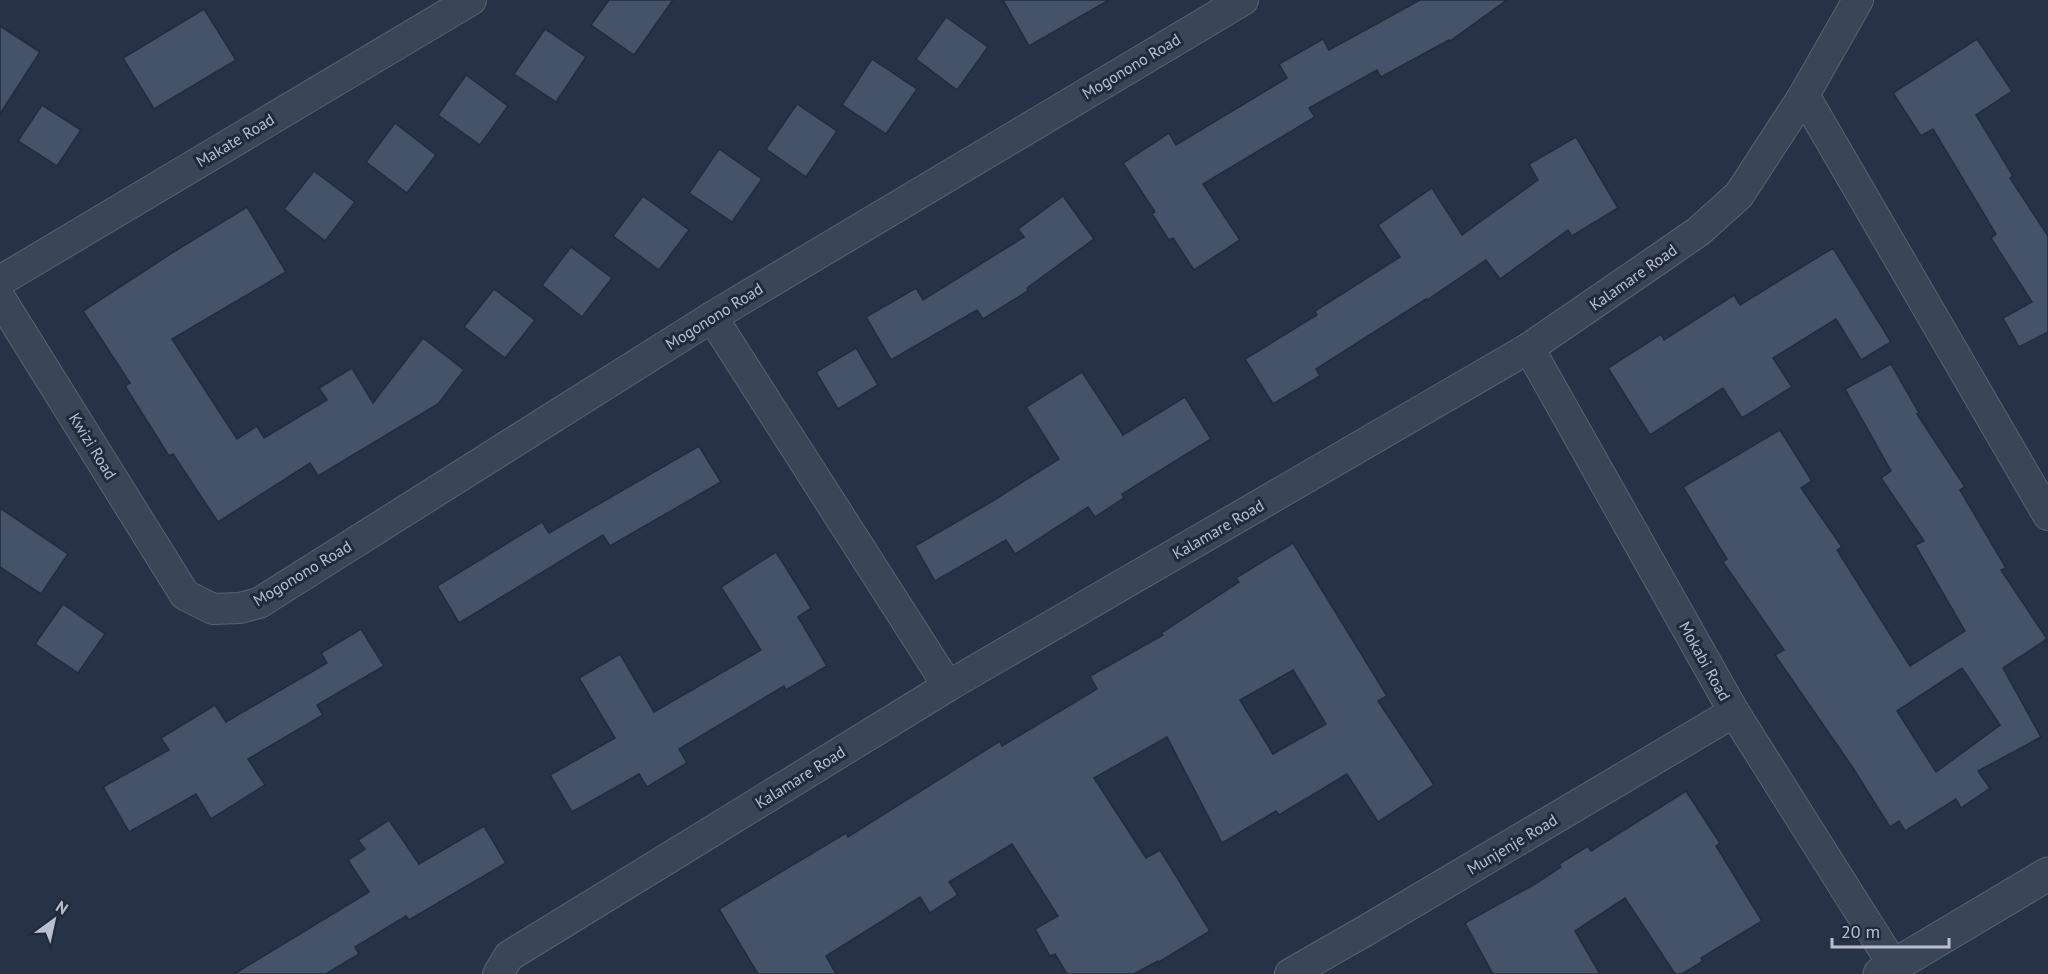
<svg xmlns="http://www.w3.org/2000/svg" width="2048" height="974" font-family="'PT Sans',sans-serif">
  <style>
    .building { fill: #445368; stroke: #212c3c; stroke-width: 1.5; fill-rule: evenodd }
    .lines { fill: none; stroke-linecap: round; stroke-linejoin: round }
    .minor-casing { stroke: #596372; stroke-width: 32 }
    .tertiary-casing { stroke: #596372; stroke-width: 35 }
    .minor { stroke: #3a4555; stroke-width: 30 }
    .tertiary { stroke: #3a4555; stroke-width: 33 }
    .labels { text-anchor: middle; stroke-width: 6; stroke-linejoin: round; paint-order: stroke }
    .street-label { font-size: 16px; fill: #b8c0ce; stroke: #1f2a3a }
  </style>
  <rect width="100%" height="100%" fill="#263346"/>
  <g class="building">
    <path d="M 609,0 L 673,0 L 634,55 L 591,25 Z"/>
    <path d="M 1003,0 L 1109,0 L 1029,46 Z"/>
    <path d="M 1420,0 L 1507,0 L 1450,41 L 1449,40 L 1381,77 L 1377,70 L 1309,108 L 1315,117 L 1203,184 L 1240,240 L 1194,270 L 1173,238 L 1169,240 L 1152,214 L 1155,212 L 1123,163 L 1169,133 L 1176,145 L 1287,78 L 1279,64 L 1323,39 L 1329,50 Z"/>
    <path d="M 204,9 L 236,60 L 154,109 L 123,58 Z"/>
    <path d="M 946,17 L 988,47 L 957,90 L 916,59 Z"/>
    <path d="M 0,26 L 40,52 L 0,114 Z"/>
    <path d="M 545,29 L 586,57 L 556,102 L 514,74 Z"/>
    <path d="M 1977,39 L 2012,91 L 1976,115 L 2013,176 L 2010,178 L 2048,236 L 2048,332 L 2019,347 L 2003,318 L 2032,302 L 1991,238 L 1996,234 L 1933,129 L 1921,136 L 1893,93 Z"/>
    <path d="M 872,59 L 917,89 L 886,134 L 842,105 Z"/>
    <path d="M 466,75 L 508,106 L 480,145 L 438,115 Z"/>
    <path d="M 797,104 L 837,131 L 806,177 L 766,149 Z"/>
    <path d="M 42,105 L 81,130 L 57,166 L 18,141 Z"/>
    <path d="M 395,123 L 436,155 L 407,193 L 366,162 Z"/>
    <path d="M 1576,137 L 1618,208 L 1572,236 L 1568,230 L 1500,279 L 1486,260 L 1427,300 L 1426,299 L 1316,369 L 1320,376 L 1273,404 L 1245,359 L 1317,315 L 1315,311 L 1400,257 L 1378,225 L 1432,188 L 1462,235 L 1538,180 L 1529,164 Z"/>
    <path d="M 719,149 L 762,179 L 732,222 L 689,193 Z"/>
    <path d="M 314,171 L 355,202 L 325,241 L 284,209 Z"/>
    <path d="M 643,196 L 689,230 L 659,270 L 613,236 Z"/>
    <path d="M 1063,196 L 1094,239 L 1027,288 L 1028,291 L 983,319 L 977,310 L 891,360 L 866,317 L 916,288 L 923,300 L 1024,237 L 1018,229 Z"/>
    <path d="M 247,207 L 286,272 L 172,339 L 237,439 L 257,426 L 264,438 L 327,400 L 319,388 L 352,368 L 373,403 L 423,338 L 464,370 L 438,404 L 318,476 L 310,463 L 218,522 L 173,454 L 169,456 L 125,386 L 130,383 L 83,311 L 175,251 Z"/>
    <path d="M 571,247 L 612,278 L 582,317 L 542,285 Z"/>
    <path d="M 1833,248 L 1891,342 L 1861,360 L 1836,319 L 1773,358 L 1792,387 L 1742,418 L 1723,388 L 1650,435 L 1608,368 L 1661,334 L 1664,340 L 1734,295 L 1740,305 Z"/>
    <path d="M 494,289 L 535,320 L 505,358 L 464,327 Z"/>
    <path d="M 856,348 L 878,385 L 838,409 L 816,372 Z"/>
    <path d="M 1891,364 L 1919,413 L 1917,414 L 1965,487 L 1960,490 L 2006,568 L 2001,570 L 2047,639 L 2003,668 L 2041,737 L 1978,771 L 1990,788 L 1961,808 L 1956,799 L 1905,831 L 1899,821 L 1890,827 L 1851,765 L 1775,655 L 1784,650 L 1723,562 L 1727,559 L 1683,487 L 1780,430 L 1812,481 L 1801,488 L 1842,547 L 1837,550 L 1910,666 L 1965,631 L 1915,545 L 1924,541 L 1881,478 L 1891,471 L 1845,389 ZM 1962,668 L 2000,725 L 1936,772 L 1897,711 Z"/>
    <path d="M 1082,372 L 1123,435 L 1185,397 L 1211,439 L 1122,494 L 1124,498 L 1095,517 L 1088,507 L 1015,554 L 1006,540 L 935,581 L 915,546 L 991,502 L 1059,459 L 1026,407 Z"/>
    <path d="M 699,446 L 721,482 L 610,546 L 603,535 L 459,623 L 437,586 L 542,522 L 549,533 Z"/>
    <path d="M 0,508 L 68,554 L 41,594 L 0,567 Z"/>
    <path d="M 1293,543 L 1387,696 L 1378,701 L 1434,785 L 1378,822 L 1347,774 L 1279,815 L 1276,811 L 1222,843 L 1167,737 L 1094,778 L 1146,858 L 1160,850 L 1210,931 L 1159,962 L 1158,961 L 1134,974 L 1067,974 L 1055,954 L 1050,956 L 1035,929 L 1058,916 L 1012,844 L 949,882 L 958,895 L 930,913 L 920,897 L 826,956 L 836,974 L 758,974 L 719,909 L 846,833 L 848,837 L 1000,741 L 1002,746 L 1097,689 L 1090,676 L 1163,635 L 1161,633 L 1239,582 L 1236,578 ZM 1293,670 L 1326,724 L 1273,754 L 1240,700 Z"/>
    <path d="M 776,552 L 811,608 L 798,617 L 827,666 L 786,690 L 784,686 L 679,749 L 687,763 L 647,787 L 639,774 L 572,812 L 550,775 L 615,738 L 579,678 L 620,654 L 654,712 L 761,650 L 721,587 Z"/>
    <path d="M 63,604 L 105,634 L 78,673 L 35,644 Z"/>
    <path d="M 361,629 L 384,666 L 317,705 L 323,715 L 248,759 L 265,785 L 211,819 L 196,794 L 129,832 L 103,787 L 169,750 L 161,738 L 215,705 L 226,722 L 327,663 L 321,653 Z"/>
    <path d="M 1686,791 L 1720,843 L 1716,846 L 1762,921 L 1701,958 L 1703,961 L 1682,974 L 1675,974 L 1625,898 L 1575,931 L 1600,974 L 1493,974 L 1465,923 L 1535,884 L 1561,867 L 1559,864 L 1588,846 L 1591,851 Z"/>
    <path d="M 389,820 L 419,864 L 484,826 L 506,863 L 409,920 L 406,916 L 355,947 L 359,954 L 326,974 L 234,974 L 369,892 L 348,860 L 365,849 L 358,840 Z"/>
  </g>
  <g class="lines">
    <defs>
      <g id="minor">
        <path d="M 1804,95 L 2048,515"/>
        <path d="M 0,281 L 471,0"/>
        <path d="M 0,298 L 185,595 L 213,609 L 240,608 L 259,603 L 712,317 L 1243,0"/>
        <path d="M 712,317 L 948,686"/>
        <path d="M 1529,348 L 1734,712 L 1894,966"/>
        <path d="M 498,974 L 509,956 L 948,686 L 1529,348 L 1663,256 L 1699,231 L 1739,195 L 1804,95 L 1858,0"/>
        <path d="M 1290,974 L 1365,931 L 1734,712"/>
      </g>
      <path id="tertiary" d="M 1880,974 L 2048,874"/>
    </defs>
    <use href="#minor" class="minor-casing"/>
    <use href="#tertiary" class="tertiary-casing"/>
    <use href="#minor" class="minor"/>
    <use href="#tertiary" class="tertiary"/>
  </g>
  <g class="labels">
    <g class="street-label">
      <text transform="translate(1131 66) rotate(-31)" y="6">Mogonono Road</text>
      <text transform="translate(235 140) rotate(-31)" y="6">Makate Road</text>
      <text transform="translate(1633 277) rotate(-35)" y="6">Kalamare Road</text>
      <text transform="translate(714 316) rotate(-32)" y="6">Mogonono Road</text>
      <text transform="translate(93 446) rotate(58)" y="6">Kwizi Road</text>
      <text transform="translate(1218 529) rotate(-30)" y="6">Kalamare Road</text>
      <text transform="translate(302 573) rotate(-31)" y="6">Mogonono Road</text>
      <text transform="translate(1705 661) rotate(61)" y="6">Mokabi Road</text>
      <text transform="translate(800 777) rotate(-32)" y="6">Kalamare Road</text>
      <text transform="translate(1512 844) rotate(-31)" y="6">Munjenje Road</text>
    </g>
  </g>
  <g transform="translate(54 920) rotate(33)" stroke="#1f2a3a" stroke-width="4.5" paint-order="stroke">
  <path d="M0-4.5L10 22L0 15L-10 22Z" fill="#b8c0ce"/>
  <text y="-9" font-size="16" font-weight="bold" text-anchor="middle" fill="#b8c0ce">N</text>
  </g>
  <path d="M1832 938v9h117v-9" fill="none" stroke="#b8c0ce" stroke-width="3"/>
  <text x="1841" y="938" font-size="18" fill="#b8c0ce" stroke="#1f2a3a" stroke-width="4.5" paint-order="stroke">20 m</text>
</svg>
